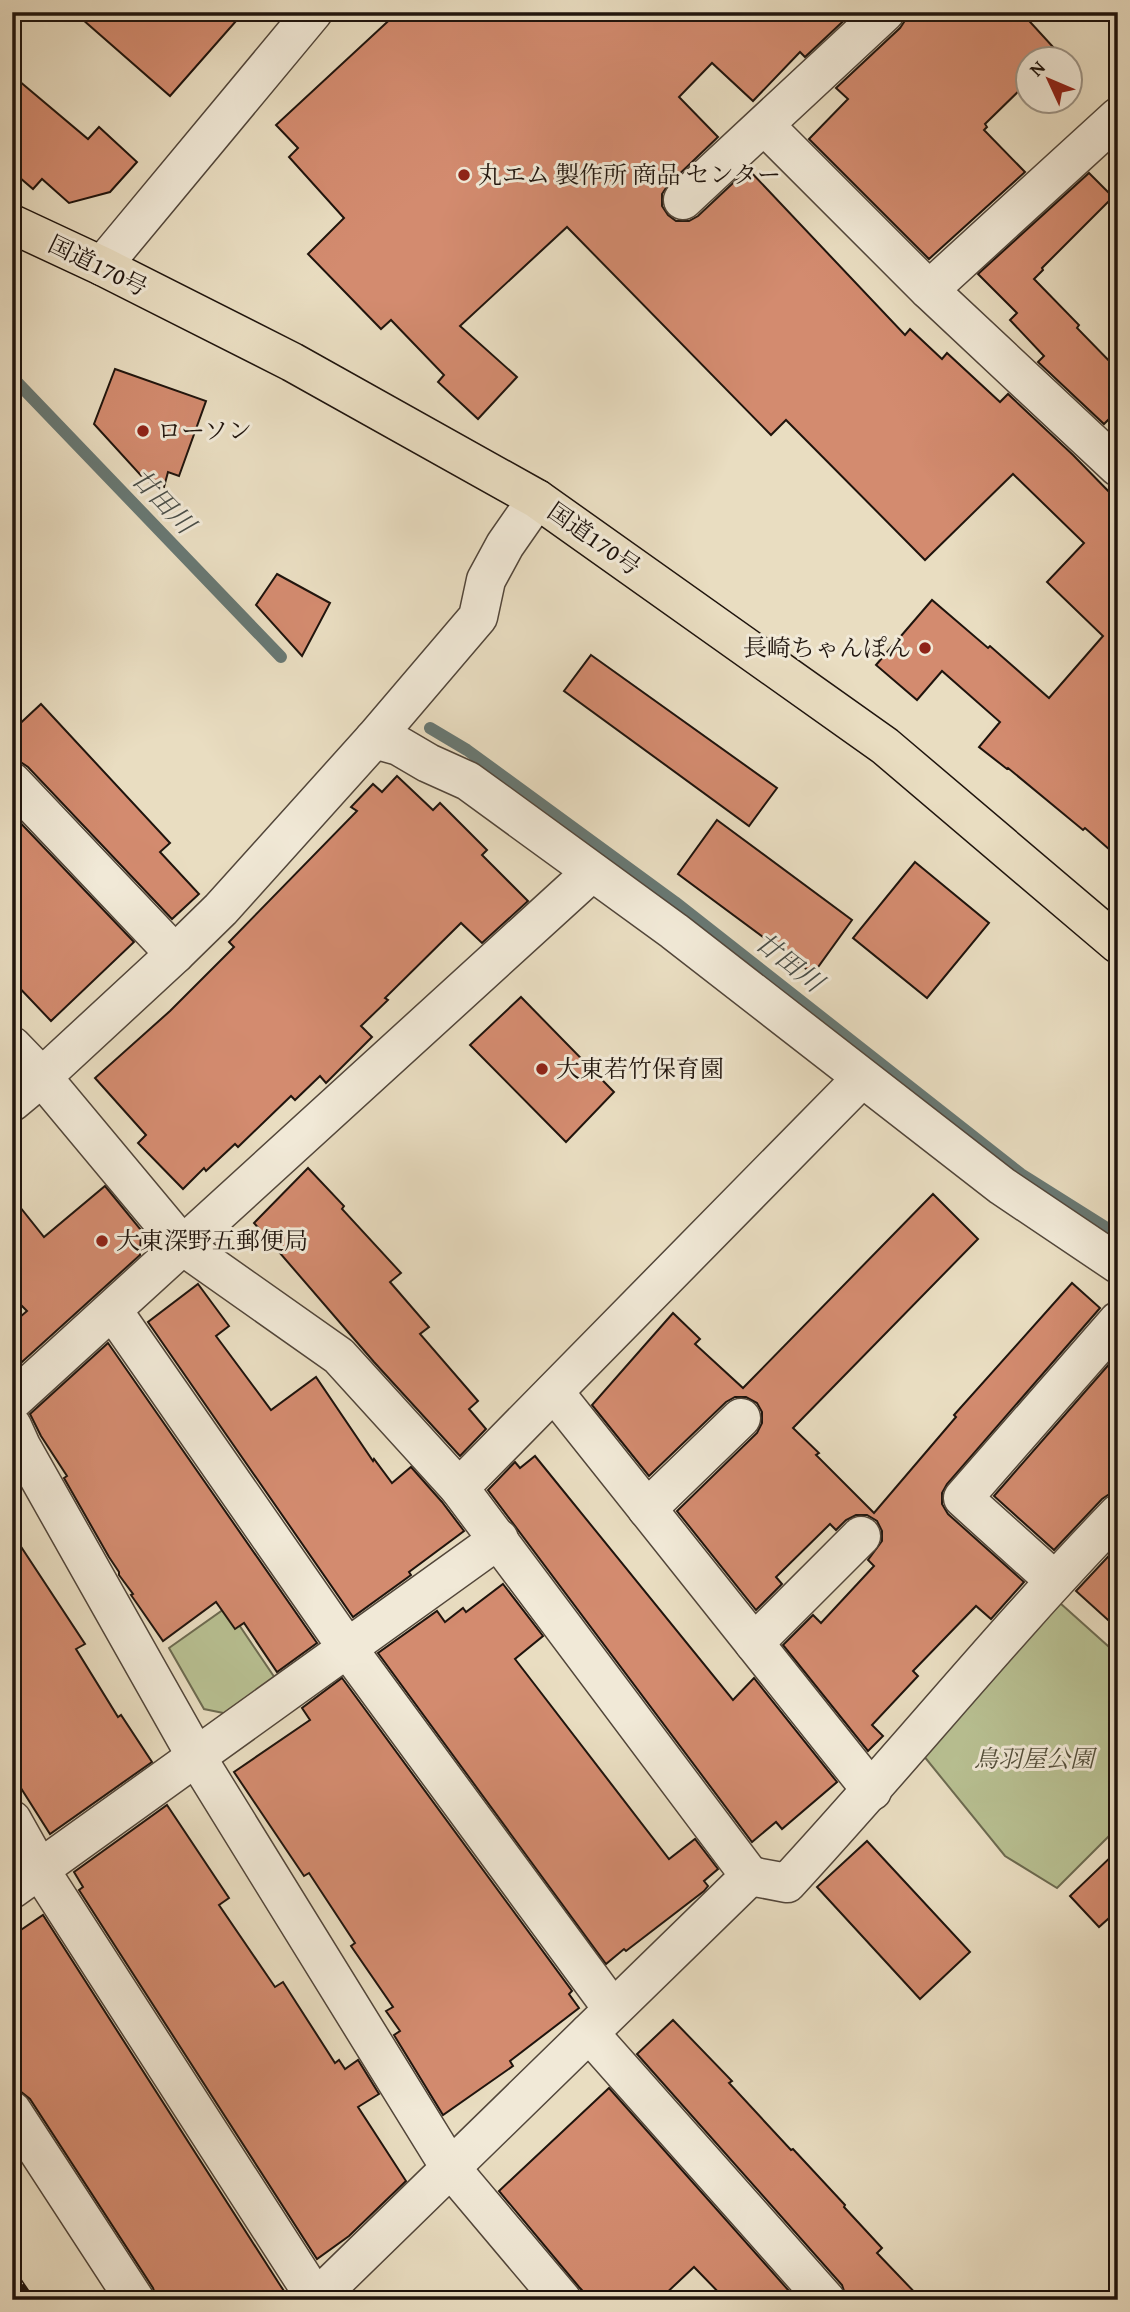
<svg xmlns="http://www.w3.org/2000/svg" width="1130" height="2312" font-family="'Gentium Book Plus','Noto Serif JP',serif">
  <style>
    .green { fill: #b8c092; stroke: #6c6a50; stroke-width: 2 }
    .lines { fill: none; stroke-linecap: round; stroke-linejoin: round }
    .stream { stroke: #687873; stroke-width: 12 }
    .building { fill: #d38b6f; stroke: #1f140d; stroke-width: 2 }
    .minor-casing { stroke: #52463a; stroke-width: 41 }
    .tertiary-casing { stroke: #52463a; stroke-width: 41 }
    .trunk-casing { stroke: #1f140d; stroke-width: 41 }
    .minor { stroke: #f1e9d7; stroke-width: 38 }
    .tertiary { stroke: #f1e9d7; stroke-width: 38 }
    .trunk { stroke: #e9ddc1; stroke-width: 38 }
    .rail-casing { stroke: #1f140d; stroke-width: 8 }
    .rail { stroke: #f1e9d7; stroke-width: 5; stroke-dasharray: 16; stroke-linecap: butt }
    .poi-dot { fill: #8f2418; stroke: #f1e9d7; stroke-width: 2.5 }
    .labels { text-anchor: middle; stroke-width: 6; stroke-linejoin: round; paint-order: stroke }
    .poi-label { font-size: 24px; fill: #1f140d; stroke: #f1e9d7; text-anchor: start }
    .street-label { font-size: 24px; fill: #1f140d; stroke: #f1e9d7 }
    .park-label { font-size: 24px; font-style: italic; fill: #55503c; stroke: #f1e9d7 }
    .water-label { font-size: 26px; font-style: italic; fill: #494e48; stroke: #f1e9d7 }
  </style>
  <rect width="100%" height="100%" fill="#e9ddc1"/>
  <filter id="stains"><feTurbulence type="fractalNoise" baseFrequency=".00286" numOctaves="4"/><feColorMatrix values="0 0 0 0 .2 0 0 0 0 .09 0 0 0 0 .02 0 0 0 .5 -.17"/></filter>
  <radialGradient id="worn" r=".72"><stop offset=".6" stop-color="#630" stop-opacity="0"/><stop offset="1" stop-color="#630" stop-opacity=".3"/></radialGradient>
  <g class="green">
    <path d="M 1060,1603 L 1118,1655 L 1118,1827 L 1057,1888 L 1005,1856 L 923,1755 Z"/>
    <path d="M 227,1607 L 279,1684 L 233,1715 L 204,1709 L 169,1648 Z"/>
  </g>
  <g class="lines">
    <g class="stream">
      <path d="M 12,377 L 281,657"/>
      <path d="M 430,728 L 467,750 L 675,902 L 1021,1174 L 1118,1235"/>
    </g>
  </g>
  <g class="building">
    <path d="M 74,12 L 244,12 L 170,96 Z"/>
    <path d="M 398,12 L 853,12 L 805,57 L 800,52 L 753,101 L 712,63 L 679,97 L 718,137 L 668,185 L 662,194 L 662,206 L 668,215 L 676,221 L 689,221 L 698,216 L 748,169 L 905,335 L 910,329 L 942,359 L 947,353 L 1000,402 L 1008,394 L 1073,455 L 1118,501 L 1118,857 L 1085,828 L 1083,830 L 1008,768 L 1007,769 L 979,747 L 1000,722 L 942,671 L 917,700 L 876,665 L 932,600 L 988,648 L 990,646 L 1049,698 L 1103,636 L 1047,582 L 1084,543 L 1013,474 L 925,560 L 786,420 L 771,435 L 567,227 L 460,326 L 517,377 L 478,419 L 438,382 L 444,375 L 391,320 L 381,329 L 308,254 L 344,218 L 289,157 L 298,148 L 276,125 Z"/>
    <path d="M 906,12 L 1021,12 L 1065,60 L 1028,60 L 1028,82 L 985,124 L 987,127 L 984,130 L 1025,172 L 929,259 L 809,139 L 848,99 L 836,88 L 900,28 L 906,19 Z"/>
    <path d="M 12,75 L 88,139 L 99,127 L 137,162 L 110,192 L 69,203 L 42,179 L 33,189 L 12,171 Z"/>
    <path d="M 1089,173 L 1113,197 L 1042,268 L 1043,270 L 1034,279 L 1079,325 L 1077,328 L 1118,370 L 1118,410 L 1104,424 L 1038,362 L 1044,356 L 1010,320 L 1017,313 L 978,274 Z"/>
    <path d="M 115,369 L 206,401 L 179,476 L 168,472 L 164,487 L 145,480 L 94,424 Z"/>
    <path d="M 277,574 L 330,603 L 302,656 L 256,605 Z"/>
    <path d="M 591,655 L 777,788 L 749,826 L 564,691 Z"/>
    <path d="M 41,704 L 170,843 L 160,852 L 199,894 L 172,919 L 28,767 L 19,761 L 12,761 L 12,731 Z"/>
    <path d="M 397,776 L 433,810 L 440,803 L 487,850 L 482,855 L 528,901 L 482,943 L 461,923 L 385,998 L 388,1000 L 361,1026 L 372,1037 L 326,1083 L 320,1076 L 295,1100 L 291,1096 L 238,1147 L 235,1144 L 206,1171 L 204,1168 L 183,1189 L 138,1143 L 146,1135 L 95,1078 L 170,1011 L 234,947 L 229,942 L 357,811 L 351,807 L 373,784 L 382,792 Z"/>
    <path d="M 12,814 L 134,942 L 51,1021 L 12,980 Z"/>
    <path d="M 717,820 L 852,920 L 813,974 L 678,874 Z"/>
    <path d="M 915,862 L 989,923 L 927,998 L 853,938 Z"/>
    <path d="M 521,997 L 614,1092 L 566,1142 L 470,1045 Z"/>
    <path d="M 308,1168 L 344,1206 L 342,1209 L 401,1273 L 390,1282 L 429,1327 L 420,1334 L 478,1401 L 469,1409 L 486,1429 L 460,1456 L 374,1362 L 254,1223 Z"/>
    <path d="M 105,1186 L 141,1230 L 140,1255 L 12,1371 L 12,1324 L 27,1311 L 12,1296 L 12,1197 L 44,1237 Z"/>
    <path d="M 933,1194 L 978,1239 L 793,1428 L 819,1453 L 816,1455 L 874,1513 L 956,1417 L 954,1415 L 1072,1283 L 1100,1308 L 947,1484 L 942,1493 L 942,1504 L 948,1514 L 1024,1582 L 991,1619 L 976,1606 L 913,1671 L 918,1676 L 872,1725 L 883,1736 L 868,1751 L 783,1645 L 813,1615 L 821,1623 L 874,1566 L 868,1560 L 882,1541 L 882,1531 L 877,1521 L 867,1515 L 856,1515 L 846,1520 L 836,1530 L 830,1524 L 776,1577 L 782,1584 L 756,1610 L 677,1511 L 757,1433 L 762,1423 L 762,1412 L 757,1403 L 746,1397 L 735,1397 L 726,1402 L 649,1476 L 592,1405 L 673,1313 L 700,1339 L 695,1344 L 743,1388 Z"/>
    <path d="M 198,1284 L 229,1326 L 216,1336 L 271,1410 L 316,1377 L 373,1461 L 374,1459 L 392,1483 L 411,1467 L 442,1502 L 464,1531 L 409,1572 L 411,1575 L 353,1617 L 148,1322 Z"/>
    <path d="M 108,1343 L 317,1643 L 277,1672 L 244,1623 L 235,1629 L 216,1602 L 163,1641 L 131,1595 L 133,1594 L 119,1575 L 119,1572 L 109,1557 L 64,1478 L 67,1476 L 41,1436 L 30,1414 Z"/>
    <path d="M 1118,1354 L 1118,1493 L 1111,1493 L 1102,1499 L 1054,1550 L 994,1496 Z"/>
    <path d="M 535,1456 L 733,1700 L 754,1678 L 837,1782 L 782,1829 L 776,1822 L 752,1842 L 488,1490 L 515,1462 L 520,1468 Z"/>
    <path d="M 12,1533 L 85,1644 L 76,1649 L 118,1717 L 121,1715 L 152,1762 L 50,1834 L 12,1774 Z"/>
    <path d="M 1118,1546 L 1118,1629 L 1076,1591 Z"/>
    <path d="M 503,1584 L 543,1636 L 515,1659 L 669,1859 L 695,1839 L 718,1869 L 704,1881 L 708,1886 L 704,1891 L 626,1951 L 624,1949 L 606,1964 L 378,1653 L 437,1611 L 445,1622 L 463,1608 L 466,1612 Z"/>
    <path d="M 342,1678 L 572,1991 L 569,1994 L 579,2008 L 510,2061 L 513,2066 L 443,2115 L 394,2035 L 400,2031 L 386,2011 L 393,2007 L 351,1946 L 355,1943 L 309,1873 L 304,1876 L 234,1772 L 310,1720 L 302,1708 Z"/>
    <path d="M 167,1805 L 229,1898 L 219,1905 L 275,1987 L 283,1982 L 335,2063 L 339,2060 L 345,2069 L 358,2060 L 379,2094 L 358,2107 L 406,2181 L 349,2236 L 317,2259 L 79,1890 L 83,1887 L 74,1872 Z"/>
    <path d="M 867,1841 L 970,1952 L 920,1999 L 817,1887 Z"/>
    <path d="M 1118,1850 L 1118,1910 L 1099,1927 L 1070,1896 Z"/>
    <path d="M 43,1915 L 280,2285 L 290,2300 L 157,2300 L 153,2288 L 30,2099 L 20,2091 L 12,2079 L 12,1936 Z"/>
    <path d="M 673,2020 L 732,2081 L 729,2083 L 791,2150 L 793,2149 L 845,2205 L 844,2207 L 882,2248 L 877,2253 L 922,2300 L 847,2300 L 842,2285 L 637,2054 Z"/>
    <path d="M 609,2088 L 797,2300 L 726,2300 L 694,2267 L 659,2300 L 591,2300 L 579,2287 L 499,2191 Z"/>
  </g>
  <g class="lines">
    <defs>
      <g id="minor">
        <path d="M 765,126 L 929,290 L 1118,467"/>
        <path d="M 683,200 L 885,12"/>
        <path d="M 929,290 L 1118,117"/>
        <path d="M 374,739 L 399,746 L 428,763 L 468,781 L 674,931 L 1002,1186 L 1118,1264"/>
        <path d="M 12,782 L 175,954"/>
        <path d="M 12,1046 L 42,1077 L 12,1102"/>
        <path d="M 113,1311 L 348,1649 L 612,2008"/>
        <path d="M 554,1392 L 872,1791"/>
        <path d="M 12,1401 L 592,872"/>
        <path d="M 12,1426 L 21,1446 L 197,1758 L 449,2166 L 562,2300"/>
        <path d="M 459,1488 L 862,1078"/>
        <path d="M 647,1509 L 741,1418"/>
        <path d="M 1054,1580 L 963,1498 L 1118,1321"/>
        <path d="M 754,1643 L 861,1536"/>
        <path d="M 12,1820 L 40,1870 L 317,2300"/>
        <path d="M 750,1876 L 787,1883 C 899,1762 1003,1633 1118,1514"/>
        <path d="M 12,1889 L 499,1539"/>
        <path d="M 589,2033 L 826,2300"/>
        <path d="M 12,2111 L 135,2300"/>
        <path d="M 315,2300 L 750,1876 L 459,1488 L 339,1356 L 183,1246 L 42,1077 L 175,954 L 221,909 L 374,739 L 478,617 L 486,580 L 505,545 L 537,499"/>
      </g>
      <path id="tertiary" d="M 102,266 L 313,12"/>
      <path id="trunk" d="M 12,224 L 102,266 L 292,362 L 537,499 L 885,746 L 1118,944"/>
    </defs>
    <use href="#minor" class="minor-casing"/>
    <use href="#tertiary" class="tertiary-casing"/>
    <use href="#trunk" class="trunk-casing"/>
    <use href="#minor" class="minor"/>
    <use href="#tertiary" class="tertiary"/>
    <use href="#trunk" class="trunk"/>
    <defs>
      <path id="rail" d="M 12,2272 L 31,2300"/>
    </defs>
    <use href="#rail" class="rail-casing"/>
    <use href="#rail" class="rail"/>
  </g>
  <g class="poi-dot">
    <circle cx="464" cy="175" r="7"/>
    <circle cx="143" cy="431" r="7"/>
    <circle cx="925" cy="648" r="7"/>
    <circle cx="542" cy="1069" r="7"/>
    <circle cx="102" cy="1241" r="7"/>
  </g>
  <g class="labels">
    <g class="poi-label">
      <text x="478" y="183">丸エム 製作所 商品 センター</text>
      <text x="157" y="439">ローソン</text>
      <text x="911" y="656" text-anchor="end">長崎ちゃんぽん</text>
      <text x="556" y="1077">大東若竹保育園</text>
      <text x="116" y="1249">大東深野五郵便局</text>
    </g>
    <g class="street-label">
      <text transform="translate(98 266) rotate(26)" y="8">国道170号</text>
      <text transform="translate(594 539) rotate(35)" y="8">国道170号</text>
    </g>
    <g class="park-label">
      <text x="1034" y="1767">鳥羽屋公園</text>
    </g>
    <g class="water-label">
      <text transform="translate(163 501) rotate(46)" y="9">廿田川</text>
      <text transform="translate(789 962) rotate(38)" y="9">廿田川</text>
    </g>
  </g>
  <rect width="1130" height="2312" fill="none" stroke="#e9ddc1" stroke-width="42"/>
  <rect x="14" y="14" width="1102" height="2284" fill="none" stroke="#1f140d" stroke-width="3.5"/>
  <rect x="21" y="21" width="1088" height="2270" fill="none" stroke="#1f140d" stroke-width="2"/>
  <g transform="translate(1049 80) rotate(314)"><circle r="33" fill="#f1e9d7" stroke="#9d9486" stroke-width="2"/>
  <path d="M0-5L12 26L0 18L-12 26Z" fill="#8f2418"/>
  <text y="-10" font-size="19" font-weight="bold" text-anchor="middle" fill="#1f140d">N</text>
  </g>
  <rect width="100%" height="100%" filter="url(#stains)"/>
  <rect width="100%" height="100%" fill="url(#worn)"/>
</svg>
